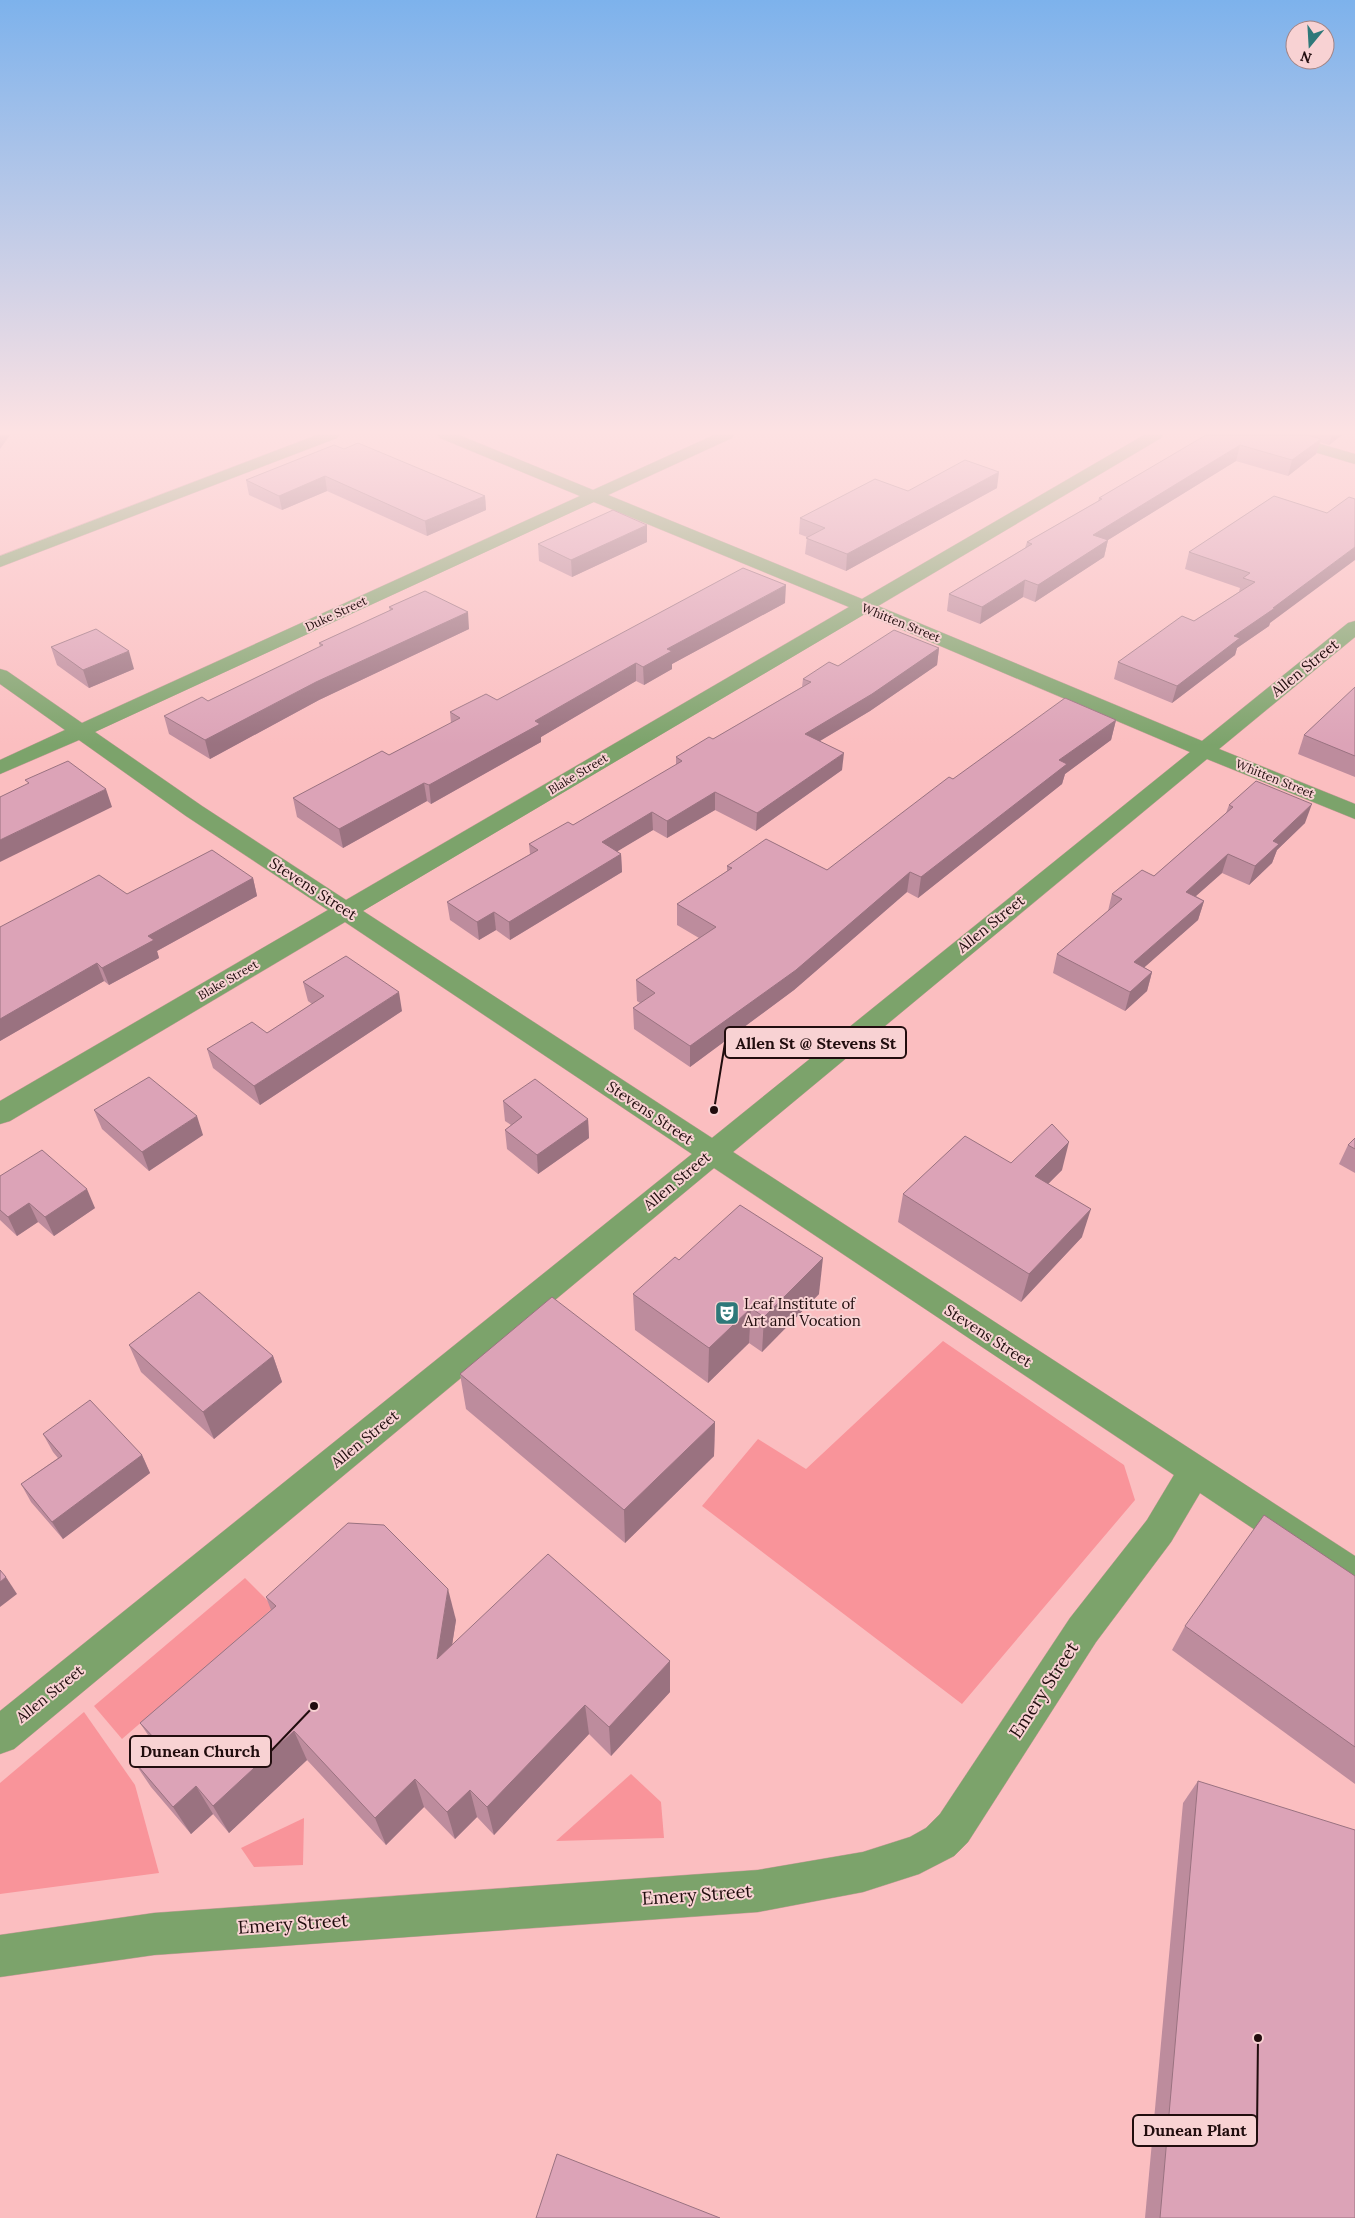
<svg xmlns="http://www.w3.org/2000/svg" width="1355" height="2218" font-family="Lora,serif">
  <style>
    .green { fill: #f9949a }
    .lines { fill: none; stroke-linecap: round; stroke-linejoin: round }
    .minor-casing { stroke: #d49ea0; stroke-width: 1 }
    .minor { fill: #7ca36b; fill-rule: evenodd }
    .wall { fill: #bd8c9d }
    .shaded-wall { fill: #9a7280 }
    .building { fill: #dca3b7; stroke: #9a7280 }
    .labels { text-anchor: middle; stroke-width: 4; stroke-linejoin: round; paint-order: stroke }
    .far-street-label { font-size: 12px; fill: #210d0e; stroke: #f8d2d3 }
    .street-label { font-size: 15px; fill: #210d0e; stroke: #f8d2d3 }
    .poi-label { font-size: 15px; fill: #210d0e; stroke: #f8d2d3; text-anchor: start }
    .near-street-label { font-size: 18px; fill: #210d0e; stroke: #f8d2d3 }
    .leader { fill: none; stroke: #210d0e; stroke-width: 2 }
    .callout-dot { fill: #210d0e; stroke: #f8d2d3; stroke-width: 2 }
    .callout { fill: #f8d2d3; stroke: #210d0e; stroke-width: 2 }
    .callout-label { font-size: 16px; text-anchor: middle; font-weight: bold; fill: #210d0e }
  </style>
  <rect width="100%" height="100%" fill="#fbbec0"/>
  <g class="green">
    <path d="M 943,1341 L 1124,1465 L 1135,1500 L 962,1704 L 702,1506 L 758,1439 L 806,1469 Z"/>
    <path d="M 245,1578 L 274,1607 L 122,1739 L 94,1706 Z"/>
    <path d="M 84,1712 L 135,1785 L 159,1873 L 0,1894 L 0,1783 Z"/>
    <path d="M 631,1774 L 661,1802 L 664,1838 L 556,1841 Z"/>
    <path d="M 304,1818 L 303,1865 L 254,1867 L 241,1848 Z"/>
  </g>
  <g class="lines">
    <defs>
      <g id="minor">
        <path d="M 317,435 L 339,435 L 337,438 L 0,567 L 0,556 Z"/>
        <path d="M 438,435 L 459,435 L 593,490 L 714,435 L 734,435 L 732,438 L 608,495 L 862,599 L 1144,435 L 1163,435 L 1161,438 L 878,606 L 1202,741 L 1348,623 L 1355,621 L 1355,637 L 1219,749 L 1355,804 L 1355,819 L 1207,759 L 733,1152 L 1355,1556 L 1355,1593 L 1342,1588 L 1200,1493 L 1171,1542 L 1096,1642 L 968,1842 L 954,1856 L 919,1874 L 863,1892 L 758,1912 L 154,1955 L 0,1977 L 0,1935 L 154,1913 L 758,1870 L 863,1852 L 910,1837 L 926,1828 L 940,1814 L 1070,1618 L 1147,1520 L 1174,1475 L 714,1168 L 14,1749 L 0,1754 L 0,1711 L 692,1154 L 345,922 L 10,1121 L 0,1124 L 0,1101 L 328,910 L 186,816 L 79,740 L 0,774 L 0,760 L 65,730 L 0,684 L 0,669 L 7,671 L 82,723 L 580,496 L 440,438 ZM 594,502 L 849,607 L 346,900 L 202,806 L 95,732 ZM 865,614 L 1190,752 L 712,1138 L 363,911 Z"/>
        <path d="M 1265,435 L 1289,435 L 1355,454 L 1355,464 L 1267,438 Z"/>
      </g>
    </defs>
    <use href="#minor" class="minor-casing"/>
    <use href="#minor" class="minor"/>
  </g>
  <g class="wall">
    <path d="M 1206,435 L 1342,435 L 1329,445 L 1320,442 L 1316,454 L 1288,476 L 1236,461 L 1108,540 L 1104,557 L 1035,602 L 1023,597 L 980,624 L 947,611 L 949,594 L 1025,548 L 1027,542 L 1098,501 L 1099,498 Z"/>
    <path d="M 344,449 L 485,496 L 486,510 L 427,536 L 327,491 L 282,510 L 249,495 L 246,480 Z"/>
    <path d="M 997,488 L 846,571 L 805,554 L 807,537 L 799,534 L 800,518 L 908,491 Z"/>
    <path d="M 1274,496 L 1270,623 L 1269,626 L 1237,648 L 1235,655 L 1172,703 L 1114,679 L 1118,662 L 1194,621 L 1239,592 L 1240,588 L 1185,569 L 1189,552 Z"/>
    <path d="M 647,542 L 572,577 L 539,561 L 538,544 Z"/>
    <path d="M 785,603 L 672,664 L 672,669 L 644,685 L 636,681 L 541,737 L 541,742 L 431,804 L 427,801 L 343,848 L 297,817 L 293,798 L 389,755 L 451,723 L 450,712 L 497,700 Z"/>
    <path d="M 389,607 L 469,629 L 319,700 L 210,759 L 169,734 L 164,716 L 208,701 L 320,647 L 319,643 L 390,611 Z"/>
    <path d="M 51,647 L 134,669 L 89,688 L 57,665 Z"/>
    <path d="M 939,648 L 937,665 L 870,711 L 820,741 L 842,770 L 756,831 L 715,810 L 667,838 L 653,830 L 617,851 L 621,854 L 622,872 L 510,940 L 496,930 L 479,940 L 450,920 L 447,902 L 530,854 L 529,844 L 573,825 L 676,765 L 676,757 L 713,739 L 802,687 L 803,679 L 838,666 Z"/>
    <path d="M 1355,687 L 1355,777 L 1298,754 L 1304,735 Z"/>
    <path d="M 1116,720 L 1111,740 L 1065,774 L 1062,784 L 918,898 L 907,892 L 794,990 L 690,1067 L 634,1029 L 633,1008 L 640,1003 L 637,1001 L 636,980 L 699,938 L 677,925 L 677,904 L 727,871 L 727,866 L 827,870 L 953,779 Z"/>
    <path d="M 1229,805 L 1305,823 L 1277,850 L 1272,863 L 1249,885 L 1222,873 L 1196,896 L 1204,901 L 1198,920 L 1144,967 L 1152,972 L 1147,991 L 1125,1011 L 1053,973 L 1057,954 L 1108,911 L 1112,894 L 1154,876 L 1226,813 Z"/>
    <path d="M 253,878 L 257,896 L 157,951 L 159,958 L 109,985 L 104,981 L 0,1041 L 0,927 L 127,894 Z"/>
    <path d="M 303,982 L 402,1011 L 260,1105 L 213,1068 L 207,1049 L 267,1033 L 312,1004 L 308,1001 Z"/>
    <path d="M 503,1101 L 588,1119 L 589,1138 L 538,1174 L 507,1149 L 505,1130 L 511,1125 L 505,1121 Z"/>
    <path d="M 94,1110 L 203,1135 L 149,1171 L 102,1129 Z"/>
    <path d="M 1355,1138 L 1355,1173 L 1339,1164 L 1348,1145 Z"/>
    <path d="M 1011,1163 L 1062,1170 L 1048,1184 L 1082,1237 L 1021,1302 L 898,1222 L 903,1194 Z"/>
    <path d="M 0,1176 L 95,1208 L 54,1236 L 38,1222 L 17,1236 L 0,1220 Z"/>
    <path d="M 679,1260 L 819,1294 L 762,1352 L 749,1343 L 708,1383 L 635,1330 L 633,1294 Z"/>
    <path d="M 129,1345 L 273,1356 L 282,1382 L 214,1439 L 141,1372 Z"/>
    <path d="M 460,1374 L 715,1422 L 714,1456 L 625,1543 L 466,1409 Z"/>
    <path d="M 43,1434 L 142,1455 L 150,1473 L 63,1539 L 31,1502 L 21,1484 L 58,1458 L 53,1452 Z"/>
    <path d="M 1355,1576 L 1355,1784 L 1172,1650 L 1185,1626 Z"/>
    <path d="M 266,1597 L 456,1620 L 452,1645 L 670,1661 L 670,1692 L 611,1756 L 589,1734 L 494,1835 L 477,1817 L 455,1839 L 424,1807 L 386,1845 L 307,1760 L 229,1833 L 213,1814 L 191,1834 L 151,1787 L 132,1759 L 152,1741 L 140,1723 L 271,1610 Z"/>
    <path d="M 1198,1781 L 1355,2218 L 1145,2218 L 1183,1803 Z"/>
  </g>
  <g class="shaded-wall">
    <path d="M 0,435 L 10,435 L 0,449 Z"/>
    <path d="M 1332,435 L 1342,435 L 1329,445 Z"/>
    <path d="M 1321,439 L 1316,454 L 1288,476 L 1292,460 Z"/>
    <path d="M 1240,445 L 1236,461 L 1108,540 L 1104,557 L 1035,602 L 1038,585 L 1093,535 Z"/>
    <path d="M 999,472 L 997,488 L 846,571 L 847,554 Z"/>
    <path d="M 325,476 L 327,491 L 282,510 L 279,496 Z"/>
    <path d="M 485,496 L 486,510 L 427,536 L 425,521 Z"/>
    <path d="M 647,525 L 647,542 L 572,577 L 571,560 Z"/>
    <path d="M 1355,547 L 1355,560 L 1270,623 L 1269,626 L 1237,648 L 1235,655 L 1172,703 L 1177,686 L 1234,636 Z"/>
    <path d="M 1025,580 L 1023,597 L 980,624 L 982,607 Z"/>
    <path d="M 786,585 L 785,603 L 672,664 L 672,669 L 644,685 L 643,667 L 667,649 Z"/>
    <path d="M 468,612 L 469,629 L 319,700 L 210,759 L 205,740 L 316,682 Z"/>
    <path d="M 939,648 L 937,665 L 870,711 L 803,751 L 805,734 Z"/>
    <path d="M 129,651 L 134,669 L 89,688 L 83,670 Z"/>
    <path d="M 636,663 L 636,681 L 541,737 L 541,742 L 431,804 L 429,785 L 535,721 Z"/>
    <path d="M 1116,720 L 1111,740 L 1065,774 L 1062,784 L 918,898 L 921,877 L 1059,760 Z"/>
    <path d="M 844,753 L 842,770 L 756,831 L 757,813 Z"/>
    <path d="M 424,783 L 427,801 L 343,848 L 339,829 Z"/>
    <path d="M 106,789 L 112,807 L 0,862 L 0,840 Z"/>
    <path d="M 715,792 L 715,810 L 667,838 L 667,821 Z"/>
    <path d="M 1312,804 L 1305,823 L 1277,850 L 1272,863 L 1249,885 L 1255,866 L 1273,841 Z"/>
    <path d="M 652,812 L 653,830 L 603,860 L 602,842 Z"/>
    <path d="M 621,854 L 622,872 L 510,940 L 509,922 Z"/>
    <path d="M 1228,854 L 1222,873 L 1180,910 L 1186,892 Z"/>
    <path d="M 910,872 L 907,892 L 794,990 L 690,1067 L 690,1046 Z"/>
    <path d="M 253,878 L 257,896 L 157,951 L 159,958 L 109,985 L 102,968 L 148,936 Z"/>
    <path d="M 1204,901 L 1198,920 L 1129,981 L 1134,962 Z"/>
    <path d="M 494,912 L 496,930 L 479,940 L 477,922 Z"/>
    <path d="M 97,963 L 104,981 L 0,1041 L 0,1019 Z"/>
    <path d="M 1152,972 L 1147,991 L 1125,1011 L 1130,992 Z"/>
    <path d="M 399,992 L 402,1011 L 260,1105 L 254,1086 Z"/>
    <path d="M 197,1116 L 203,1135 L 149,1171 L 142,1152 Z"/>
    <path d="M 588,1119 L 589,1138 L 538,1174 L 537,1155 Z"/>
    <path d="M 1069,1142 L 1062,1170 L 1028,1204 L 1035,1176 Z"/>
    <path d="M 87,1189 L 95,1208 L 54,1236 L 45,1217 Z"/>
    <path d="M 29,1203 L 38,1222 L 17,1236 L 8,1217 Z"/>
    <path d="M 1091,1209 L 1082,1237 L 1021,1302 L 1029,1274 Z"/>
    <path d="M 823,1258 L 819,1294 L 762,1352 L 764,1317 Z"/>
    <path d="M 751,1308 L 749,1343 L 708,1383 L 709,1348 Z"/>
    <path d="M 273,1356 L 282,1382 L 214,1439 L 203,1412 Z"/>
    <path d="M 715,1422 L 714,1456 L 625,1543 L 624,1510 Z"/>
    <path d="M 142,1455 L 150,1473 L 63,1539 L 52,1522 Z"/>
    <path d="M 6,1577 L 17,1594 L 0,1607 L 0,1582 Z"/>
    <path d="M 448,1589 L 456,1620 L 445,1690 L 437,1659 Z"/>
    <path d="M 670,1661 L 670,1692 L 611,1756 L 609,1727 Z"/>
    <path d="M 585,1705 L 589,1734 L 494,1835 L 487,1807 Z"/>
    <path d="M 294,1731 L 307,1760 L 229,1833 L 213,1806 Z"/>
    <path d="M 415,1779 L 424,1807 L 386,1845 L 375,1818 Z"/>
    <path d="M 196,1786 L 213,1814 L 191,1834 L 173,1807 Z"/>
    <path d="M 470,1790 L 477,1817 L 455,1839 L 447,1812 Z"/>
  </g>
  <g class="building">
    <path d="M 1206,435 L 1307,435 L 1321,439 L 1292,460 L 1240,445 L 1093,535 L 1108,540 L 1038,585 L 1025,580 L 982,607 L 949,594 L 1032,544 L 1027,542 L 1102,499 L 1099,498 Z"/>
    <path d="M 358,443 L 485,496 L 425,521 L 325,476 L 279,496 L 246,480 L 334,445 L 344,449 Z"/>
    <path d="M 965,460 L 999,472 L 847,554 L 806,538 L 825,528 L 800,518 L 875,479 L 908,491 Z"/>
    <path d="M 1274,496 L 1327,513 L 1349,497 L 1355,499 L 1355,547 L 1273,608 L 1275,608 L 1234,636 L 1240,638 L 1177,686 L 1118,662 L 1182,616 L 1194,621 L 1255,582 L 1243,578 L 1250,573 L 1189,552 Z"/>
    <path d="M 613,510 L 647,525 L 571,560 L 538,544 Z"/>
    <path d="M 743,568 L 786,585 L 667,649 L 672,651 L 643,667 L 636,663 L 535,721 L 540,724 L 429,785 L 424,783 L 339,829 L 293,798 L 382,751 L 389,755 L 460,718 L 450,712 L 486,694 L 497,700 Z"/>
    <path d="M 425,591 L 468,612 L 316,682 L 205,740 L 164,716 L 202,697 L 208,701 L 323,645 L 319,643 L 393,609 L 389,607 Z"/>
    <path d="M 96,629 L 129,651 L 83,670 L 51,647 Z"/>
    <path d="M 894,630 L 939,648 L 872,694 L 805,734 L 844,753 L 757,813 L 715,792 L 667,821 L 652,812 L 602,842 L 621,854 L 509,922 L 494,912 L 477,922 L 447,902 L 538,850 L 529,844 L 568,822 L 573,825 L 682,761 L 676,757 L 709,737 L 713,739 L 811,682 L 803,679 L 829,662 L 838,666 Z"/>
    <path d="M 1355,687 L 1355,756 L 1304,735 Z"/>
    <path d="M 1065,698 L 1116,720 L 1059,760 L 1067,764 L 921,877 L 910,872 L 796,970 L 690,1046 L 633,1008 L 655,993 L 636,980 L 716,927 L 677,904 L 732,868 L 727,866 L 766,839 L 827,870 L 949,777 L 953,779 Z"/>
    <path d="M 68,761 L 106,789 L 0,840 L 0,797 L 29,783 L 25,780 Z"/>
    <path d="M 1256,781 L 1312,804 L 1273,841 L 1279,844 L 1255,866 L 1228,854 L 1186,892 L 1204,901 L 1134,962 L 1152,972 L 1130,992 L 1057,954 L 1122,899 L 1112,894 L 1142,870 L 1154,876 L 1233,807 L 1229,805 Z"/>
    <path d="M 212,850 L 253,878 L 148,936 L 154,940 L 102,968 L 97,963 L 0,1019 L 0,927 L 99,875 L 127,894 Z"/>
    <path d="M 346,956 L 399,992 L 254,1086 L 207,1049 L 252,1022 L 267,1033 L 324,996 L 303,982 Z"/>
    <path d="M 149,1077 L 197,1116 L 142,1152 L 94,1110 Z"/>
    <path d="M 535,1079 L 588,1119 L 537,1155 L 505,1130 L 522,1117 L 503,1101 Z"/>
    <path d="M 1052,1124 L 1069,1142 L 1035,1176 L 1091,1209 L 1029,1274 L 903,1194 L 965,1136 L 1011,1163 Z"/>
    <path d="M 1355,1138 L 1355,1149 L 1348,1145 Z"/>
    <path d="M 42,1150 L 87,1189 L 45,1217 L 29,1203 L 8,1217 L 0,1210 L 0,1176 Z"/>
    <path d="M 740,1205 L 823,1258 L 764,1317 L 751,1308 L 709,1348 L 633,1294 L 675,1257 L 679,1260 Z"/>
    <path d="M 199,1292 L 273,1356 L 203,1412 L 129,1345 Z"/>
    <path d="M 552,1297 L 715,1422 L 624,1510 L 460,1374 Z"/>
    <path d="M 90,1400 L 142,1455 L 52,1522 L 21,1484 L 62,1456 L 43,1434 Z"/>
    <path d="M 1264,1515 L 1355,1576 L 1355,1747 L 1185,1626 Z"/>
    <path d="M 348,1523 L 384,1525 L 448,1589 L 437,1659 L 548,1554 L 670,1661 L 609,1727 L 585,1705 L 487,1807 L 470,1790 L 447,1812 L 415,1779 L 375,1818 L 294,1731 L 213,1806 L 196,1786 L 173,1807 L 132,1759 L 155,1739 L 140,1723 L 276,1606 L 266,1597 Z"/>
    <path d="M 0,1570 L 6,1577 L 0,1582 Z"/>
    <path d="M 1198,1781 L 1355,1830 L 1355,2218 L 1160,2218 Z"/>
    <path d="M 557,2154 L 720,2218 L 536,2218 Z"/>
  </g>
  <linearGradient id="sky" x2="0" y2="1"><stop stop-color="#7db2ec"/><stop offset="0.58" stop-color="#fde2e3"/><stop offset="1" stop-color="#fde2e3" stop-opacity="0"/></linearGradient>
  <rect width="1355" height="745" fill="url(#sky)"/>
  <defs>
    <symbol id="theatre-square" viewBox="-11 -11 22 22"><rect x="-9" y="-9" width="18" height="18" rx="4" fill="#2e7879" stroke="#f8d2d3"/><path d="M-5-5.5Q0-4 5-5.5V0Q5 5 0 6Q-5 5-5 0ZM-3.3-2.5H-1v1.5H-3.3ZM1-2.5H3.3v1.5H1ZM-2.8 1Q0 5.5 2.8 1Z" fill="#fff"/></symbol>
  </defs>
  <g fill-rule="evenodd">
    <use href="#theatre-square" x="713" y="1299" width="28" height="28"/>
  </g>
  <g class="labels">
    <g class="far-street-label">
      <text transform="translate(336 614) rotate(-25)" y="4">Duke Street</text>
      <text transform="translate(901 623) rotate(22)" y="4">Whitten Street</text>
      <text transform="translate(578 774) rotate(-31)" y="4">Blake Street</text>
      <text transform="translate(1275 779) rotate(22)" y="4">Whitten Street</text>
      <text transform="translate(228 980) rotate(-30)" y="4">Blake Street</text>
    </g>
    <g class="street-label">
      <text transform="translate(1305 668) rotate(-39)" y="5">Allen Street</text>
      <text transform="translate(313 889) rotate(33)" y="5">Stevens Street</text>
      <text transform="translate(991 924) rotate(-39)" y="5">Allen Street</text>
      <text transform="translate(650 1113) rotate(34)" y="5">Stevens Street</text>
      <text transform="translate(677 1181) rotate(-40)" y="5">Allen Street</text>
      <text transform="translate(988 1336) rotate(33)" y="5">Stevens Street</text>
      <text transform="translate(365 1439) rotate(-39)" y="5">Allen Street</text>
      <text transform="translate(50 1694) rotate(-39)" y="5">Allen Street</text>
    </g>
    <g class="poi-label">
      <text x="744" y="1309">Leaf Institute of<tspan x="744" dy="17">Art and Vocation</tspan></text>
    </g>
    <g class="near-street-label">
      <text transform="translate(1044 1690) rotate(-57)" y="6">Emery Street</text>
      <text transform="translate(697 1895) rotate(-4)" y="6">Emery Street</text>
      <text transform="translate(293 1924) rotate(-4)" y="6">Emery Street</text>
    </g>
  </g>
  <path class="leader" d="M714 1110L725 1043M314 1706L271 1751M1258 2038L1257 2130"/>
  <g class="callout-dot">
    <circle cx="714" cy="1110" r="5"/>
    <circle cx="314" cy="1706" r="5"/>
    <circle cx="1258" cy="2038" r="5"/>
  </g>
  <g class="callout">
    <rect x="725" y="1027" width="181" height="31" rx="5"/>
    <rect x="130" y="1736" width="141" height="31" rx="5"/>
    <rect x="1133" y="2115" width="124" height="31" rx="5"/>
  </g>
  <g class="callout-label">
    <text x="816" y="1049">Allen St @ Stevens St</text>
    <text x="200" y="1757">Dunean Church</text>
    <text x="1195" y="2136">Dunean Plant</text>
  </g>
  <g transform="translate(1310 45) rotate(198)"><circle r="24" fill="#f8d2d3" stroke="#a28384"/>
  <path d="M0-4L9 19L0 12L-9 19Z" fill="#2e7879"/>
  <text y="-8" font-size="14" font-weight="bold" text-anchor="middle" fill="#210d0e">N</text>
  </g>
</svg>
